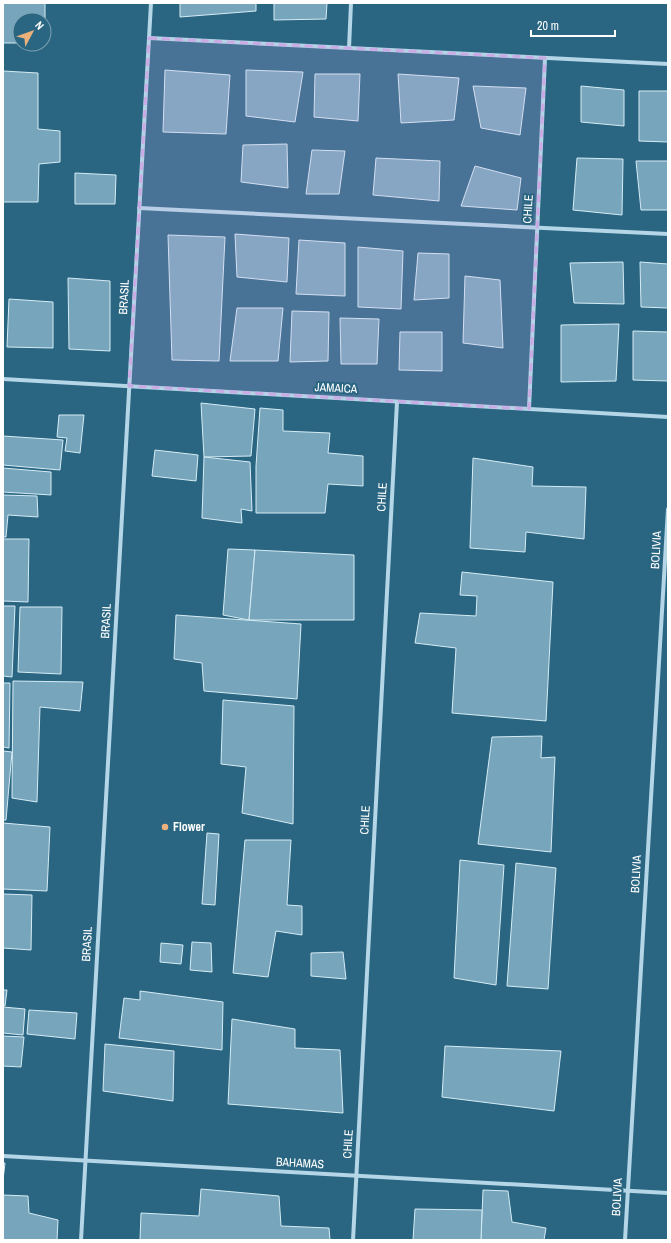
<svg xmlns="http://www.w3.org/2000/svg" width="671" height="1243" font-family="'Archivo Narrow',sans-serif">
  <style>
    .building { fill: #76a5bc; stroke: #d6ecf5 }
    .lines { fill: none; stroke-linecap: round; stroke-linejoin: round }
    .street { stroke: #b4d6e6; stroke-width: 4 }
    .marked { fill: #caabe5; fill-opacity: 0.2; stroke: #caabe5; stroke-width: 3; stroke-dasharray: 8 5; stroke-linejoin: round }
    .poi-dot { fill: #ecb17b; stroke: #2a6682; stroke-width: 1.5 }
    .labels { text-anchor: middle; stroke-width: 4; stroke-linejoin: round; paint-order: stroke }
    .street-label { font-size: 12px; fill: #fff; stroke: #2a6682 }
    .poi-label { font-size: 12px; font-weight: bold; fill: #fff; stroke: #2a6682; text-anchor: start }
  </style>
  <rect width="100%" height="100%" fill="#2a6682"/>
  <g class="building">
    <path d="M 3,3 L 45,3 L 45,43 L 44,43 L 44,20 L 20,20 L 20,43 L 3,43 Z"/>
    <path d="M 180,3 L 256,3 L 256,11 L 180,17 Z"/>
    <path d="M 274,3 L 327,3 L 326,19 L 274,20 Z"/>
    <path d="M 165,70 L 230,75 L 226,134 L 163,132 Z"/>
    <path d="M 246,70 L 303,72 L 295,122 L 246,116 Z"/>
    <path d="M 3,71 L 38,73 L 38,129 L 60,131 L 60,162 L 39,164 L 38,202 L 3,202 Z"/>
    <path d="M 315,74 L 360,74 L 358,121 L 314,117 Z"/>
    <path d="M 398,74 L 459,78 L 454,120 L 401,123 Z"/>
    <path d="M 473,86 L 526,88 L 520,135 L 481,128 Z"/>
    <path d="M 581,86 L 624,90 L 624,126 L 581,122 Z"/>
    <path d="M 639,91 L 668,91 L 668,142 L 639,141 Z"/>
    <path d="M 287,144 L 288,188 L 241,182 L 243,145 Z"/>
    <path d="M 312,150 L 345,151 L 339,194 L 306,194 Z"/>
    <path d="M 376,158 L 440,161 L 439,201 L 373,195 Z"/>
    <path d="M 577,158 L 623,159 L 622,215 L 573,210 Z"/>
    <path d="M 636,161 L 668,161 L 668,210 L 641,210 Z"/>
    <path d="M 475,166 L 521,178 L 517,210 L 461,206 Z"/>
    <path d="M 75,173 L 116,175 L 115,204 L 75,204 Z"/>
    <path d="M 235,234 L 289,238 L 287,282 L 237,277 Z"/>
    <path d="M 168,235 L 225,237 L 219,361 L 172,360 Z"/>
    <path d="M 299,240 L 345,243 L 345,296 L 296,294 Z"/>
    <path d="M 358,247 L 403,251 L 401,309 L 358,307 Z"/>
    <path d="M 418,253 L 449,254 L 449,298 L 414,300 Z"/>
    <path d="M 623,262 L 624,304 L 574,303 L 570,263 Z"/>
    <path d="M 640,262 L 668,264 L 668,308 L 641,307 Z"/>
    <path d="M 465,276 L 500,280 L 503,348 L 463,343 Z"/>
    <path d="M 68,278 L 110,281 L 110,351 L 69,349 Z"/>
    <path d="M 9,299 L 53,302 L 53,348 L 7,347 Z"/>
    <path d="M 237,308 L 283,308 L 278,361 L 230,361 Z"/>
    <path d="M 292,311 L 329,312 L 328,361 L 290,362 Z"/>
    <path d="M 340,318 L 379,319 L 377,364 L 341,364 Z"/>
    <path d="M 619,324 L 616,381 L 561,382 L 561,325 Z"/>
    <path d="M 633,331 L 668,332 L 668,381 L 633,380 Z"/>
    <path d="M 400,332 L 442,332 L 442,371 L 399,370 Z"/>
    <path d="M 201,403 L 255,409 L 251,456 L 204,457 Z"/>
    <path d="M 260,408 L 283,410 L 283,431 L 330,433 L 328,453 L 363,456 L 363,486 L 328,484 L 325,513 L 256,513 L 256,466 Z"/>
    <path d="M 59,415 L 84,415 L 80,453 L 65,451 L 67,438 L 57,437 Z"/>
    <path d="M 3,436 L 63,440 L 60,470 L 3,465 Z"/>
    <path d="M 155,450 L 198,455 L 196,481 L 152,476 Z"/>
    <path d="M 204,457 L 250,462 L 252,511 L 241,509 L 242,523 L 202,518 Z"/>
    <path d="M 473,458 L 533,467 L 532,486 L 586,487 L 584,539 L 526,532 L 525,552 L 470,548 Z"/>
    <path d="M 3,468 L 51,472 L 51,495 L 3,492 Z"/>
    <path d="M 3,495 L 37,496 L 38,517 L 8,515 L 6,537 L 3,537 Z"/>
    <path d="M 3,539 L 29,539 L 28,602 L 3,601 Z"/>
    <path d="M 228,549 L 255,550 L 249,620 L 223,615 Z"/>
    <path d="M 255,550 L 354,555 L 354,620 L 249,620 Z"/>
    <path d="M 462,572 L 553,582 L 546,721 L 452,713 L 456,648 L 415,643 L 420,613 L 476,616 L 477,596 L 460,595 Z"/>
    <path d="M 3,606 L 15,606 L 12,677 L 3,676 Z"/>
    <path d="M 20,607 L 62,607 L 61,674 L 18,672 Z"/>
    <path d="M 176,615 L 301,624 L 297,699 L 204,691 L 202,663 L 174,659 Z"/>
    <path d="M 13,681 L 83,682 L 80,711 L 40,707 L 37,802 L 12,798 Z"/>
    <path d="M 3,683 L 10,683 L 9,748 L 3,747 Z"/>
    <path d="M 223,700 L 294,706 L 293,824 L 242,813 L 246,767 L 221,764 Z"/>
    <path d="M 542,736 L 541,758 L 555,757 L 551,852 L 478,844 L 492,737 Z"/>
    <path d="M 3,751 L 12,752 L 6,820 L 3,820 Z"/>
    <path d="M 3,823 L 50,827 L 47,891 L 3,889 Z"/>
    <path d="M 207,833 L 219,834 L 215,905 L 202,904 Z"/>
    <path d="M 245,840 L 291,840 L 287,905 L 302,906 L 302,935 L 276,931 L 268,977 L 233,973 Z"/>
    <path d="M 460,860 L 504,865 L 496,985 L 454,978 Z"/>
    <path d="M 516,863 L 556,868 L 548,989 L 507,986 Z"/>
    <path d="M 3,894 L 32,895 L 31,950 L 3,948 Z"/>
    <path d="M 192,942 L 211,943 L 212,972 L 190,970 Z"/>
    <path d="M 161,943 L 183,945 L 181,964 L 160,962 Z"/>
    <path d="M 343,952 L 346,979 L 311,976 L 311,953 Z"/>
    <path d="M 3,990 L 7,990 L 5,1006 L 3,1005 Z"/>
    <path d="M 140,991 L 223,1002 L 222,1050 L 119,1038 L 124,998 L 140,1000 Z"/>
    <path d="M 3,1007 L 25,1009 L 23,1035 L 3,1033 Z"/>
    <path d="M 29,1010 L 77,1013 L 75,1039 L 27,1034 Z"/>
    <path d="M 232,1019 L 295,1029 L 295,1048 L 340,1050 L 343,1113 L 228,1104 Z"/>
    <path d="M 3,1036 L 24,1037 L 21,1067 L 3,1066 Z"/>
    <path d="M 105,1044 L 174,1051 L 173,1101 L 103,1091 Z"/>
    <path d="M 445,1046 L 561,1051 L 554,1111 L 442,1097 Z"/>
    <path d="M 3,1163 L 5,1163 L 3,1180 Z"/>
    <path d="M 201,1189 L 279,1196 L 281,1226 L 329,1228 L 330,1240 L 140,1240 L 141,1213 L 199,1216 Z"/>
    <path d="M 483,1190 L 508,1191 L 512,1222 L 546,1228 L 544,1240 L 481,1240 Z"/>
    <path d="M 3,1195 L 28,1196 L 29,1213 L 58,1220 L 57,1240 L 3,1240 Z"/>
    <path d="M 415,1209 L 482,1210 L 481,1240 L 413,1240 Z"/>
  </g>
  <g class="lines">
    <g class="street">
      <path d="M 149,38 L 668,64"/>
      <path d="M 349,48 L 351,3"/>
      <path d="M 139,208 L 668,234"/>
      <path d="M 3,379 L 668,417"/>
      <path d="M 529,409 L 545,58"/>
      <path d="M 3,1156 L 668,1193"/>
      <path d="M 81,1240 L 151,3"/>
      <path d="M 353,1240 L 397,402"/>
      <path d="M 625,1240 L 668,509"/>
    </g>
  </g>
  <path class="marked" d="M 149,38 L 545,58 L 529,409 L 129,386 Z"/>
  <circle class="poi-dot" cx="165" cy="827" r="4"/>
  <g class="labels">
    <g class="street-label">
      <text transform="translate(528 209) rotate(-87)" y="4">CHILE</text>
      <text transform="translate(124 297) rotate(-87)" y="4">BRASIL</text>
      <text transform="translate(336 388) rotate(3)" y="4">JAMAICA</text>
      <text transform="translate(382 497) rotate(-87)" y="4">CHILE</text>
      <text transform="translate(656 550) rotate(-87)" y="4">BOLIVIA</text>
      <text transform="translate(106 621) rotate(-87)" y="4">BRASIL</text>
      <text transform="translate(365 820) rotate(-87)" y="4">CHILE</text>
      <text transform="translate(636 874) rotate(-87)" y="4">BOLIVIA</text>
      <text transform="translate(87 944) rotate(-87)" y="4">BRASIL</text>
      <text transform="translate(348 1144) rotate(-87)" y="4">CHILE</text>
      <text transform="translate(300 1163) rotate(3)" y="4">BAHAMAS</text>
      <text transform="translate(617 1197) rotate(-87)" y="4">BOLIVIA</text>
    </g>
    <g class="poi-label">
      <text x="173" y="831">Flower</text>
    </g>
  </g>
  <rect width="671" height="1243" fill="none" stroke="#ffffff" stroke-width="8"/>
  <g transform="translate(32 32) rotate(49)"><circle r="19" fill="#2a6682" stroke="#7fa3b4"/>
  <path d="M0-3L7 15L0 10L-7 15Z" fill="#ecb17b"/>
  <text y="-6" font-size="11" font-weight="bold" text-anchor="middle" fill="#ffffff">N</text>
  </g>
  <path d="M531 30v6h84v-6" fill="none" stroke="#ffffff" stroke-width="2"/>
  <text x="537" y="30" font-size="12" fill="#ffffff" stroke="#2a6682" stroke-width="3" paint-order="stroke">20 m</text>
</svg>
